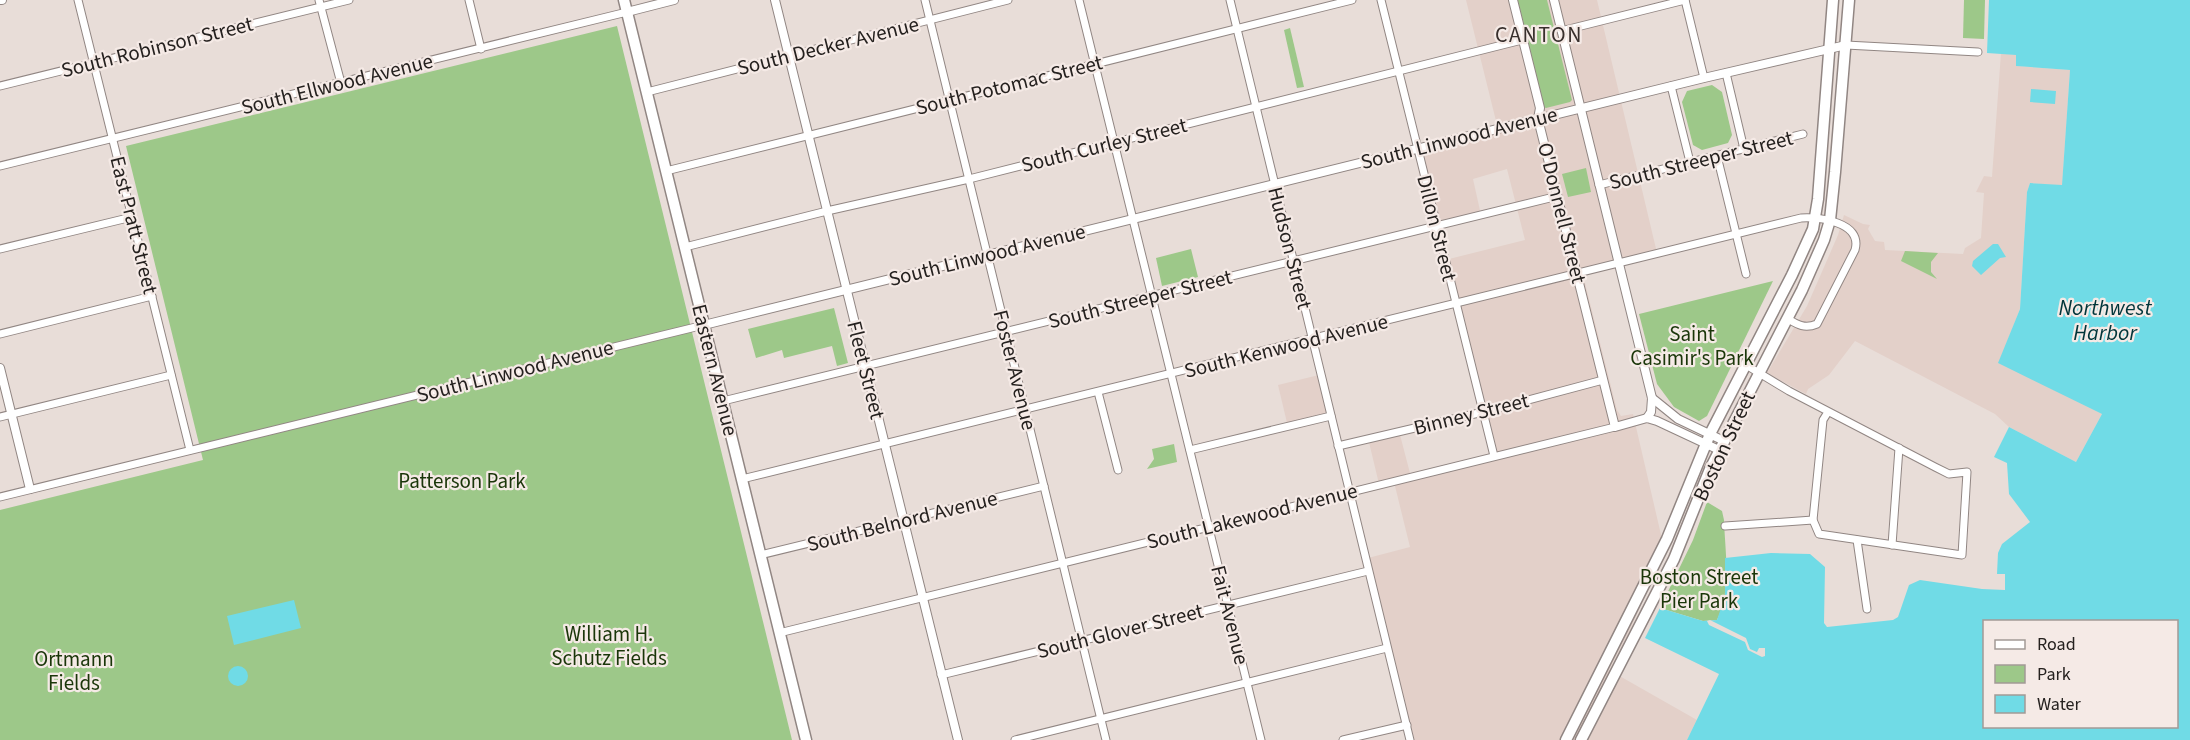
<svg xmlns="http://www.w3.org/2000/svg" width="2190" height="740" font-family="'Source Sans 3',sans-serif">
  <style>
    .built { fill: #e3d0c9 }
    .green { fill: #9dc889 }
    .water { fill: #70dbe6; fill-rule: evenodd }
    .pier { fill: #e8ddd8 }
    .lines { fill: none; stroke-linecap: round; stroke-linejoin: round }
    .minor-casing { stroke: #918683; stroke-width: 9 }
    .tertiary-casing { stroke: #918683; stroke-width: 10 }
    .primary-casing { stroke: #918683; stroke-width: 13 }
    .minor { stroke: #fff; stroke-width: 7 }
    .tertiary { stroke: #fff; stroke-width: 8 }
    .primary { stroke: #fff; stroke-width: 10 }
    .labels { text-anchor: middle; stroke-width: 4.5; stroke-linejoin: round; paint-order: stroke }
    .street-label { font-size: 21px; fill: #25211f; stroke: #f5eae6 }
    .park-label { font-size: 21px; fill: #1a3609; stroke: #f5eae6 }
    .neighbourhood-label { font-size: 22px; letter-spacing: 1.5px; fill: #39302d; stroke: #f5eae6 }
    .water-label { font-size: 22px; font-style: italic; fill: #00353a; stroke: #f5eae6 }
  </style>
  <rect width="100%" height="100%" fill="#e8ddd8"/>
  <g class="built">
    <path d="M 1466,0 L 1597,0 L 1657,253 L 1582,271 L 1617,410 L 1621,416 L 1633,414 L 1665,552 L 1629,632 L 1609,670 L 1697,720 L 1687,740 L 1413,740 L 1368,558 L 1410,547 L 1394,482 L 1379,484 L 1368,438 L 1399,431 L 1411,477 L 1495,456 L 1445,260 L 1525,240 L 1507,169 L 1473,179 L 1481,215 L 1437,226 L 1418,149 L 1498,129 Z"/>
    <path d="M 2001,53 L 2016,55 L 2016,66 L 2070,70 L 2062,186 L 2030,183 L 2027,192 L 2020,309 L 1999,362 L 2102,414 L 2076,462 L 2009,427 L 1995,414 L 1855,341 L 1829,375 L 1808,389 L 1806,394 L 1767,373 L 1807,306 L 1838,235 L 1844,215 L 1863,224 L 1870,225 L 1868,229 L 1875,241 L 1884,242 L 1885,250 L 1963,254 L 1965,248 L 1981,238 L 1984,193 L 1976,192 L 1984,176 L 1992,177 Z"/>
    <path d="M 1323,374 L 1335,415 L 1288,427 L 1278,385 Z"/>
  </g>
  <g class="green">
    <path d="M 1515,0 L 1547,0 L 1572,100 L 1570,102 L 1546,108 L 1541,106 Z"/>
    <path d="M 1964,0 L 1985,0 L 1984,39 L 1963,38 Z"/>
    <path d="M 617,26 L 792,740 L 0,740 L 0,510 L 203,460 L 126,146 Z"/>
    <path d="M 1290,28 L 1304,87 L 1297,88 L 1284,30 Z"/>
    <path d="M 1712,85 L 1722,92 L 1732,135 L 1728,143 L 1702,150 L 1693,145 L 1682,102 L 1687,91 Z"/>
    <path d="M 1586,168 L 1591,192 L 1568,197 L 1562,174 Z"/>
    <path d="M 1191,249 L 1198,277 L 1162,286 L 1156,258 Z"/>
    <path d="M 1905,251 L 1938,253 L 1931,262 L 1931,272 L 1937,279 L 1901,261 Z"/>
    <path d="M 1773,281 L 1707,416 L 1699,421 L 1674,407 L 1657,384 L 1639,314 Z"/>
    <path d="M 834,308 L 848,363 L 837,366 L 832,346 L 784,358 L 782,350 L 756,358 L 748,329 Z"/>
    <path d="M 1174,444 L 1177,462 L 1147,469 L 1154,459 L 1152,449 Z"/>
    <path d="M 1707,502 L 1722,511 L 1724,520 C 1725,553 1732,589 1717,620 L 1703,621 L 1660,608 L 1693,540 Z"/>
  </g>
  <g class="water">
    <path d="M 1989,0 L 2190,0 L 2190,740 L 1687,740 L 1719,674 L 1645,638 L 1660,608 L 1703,621 L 1717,620 L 1725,596 L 1725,558 L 1771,553 L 1810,554 L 1825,567 L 1824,623 L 1827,627 L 1893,620 L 1898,617 L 1909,585 L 1920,580 L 1982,589 L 2005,590 L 2005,574 L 1997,574 L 1998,553 L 2002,544 L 2030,522 L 2009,494 L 2007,463 L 1994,457 L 2009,427 L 2076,462 L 2102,414 L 1998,363 L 2020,309 L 2027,192 L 2030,183 L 2062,185 L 2070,70 L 2016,66 L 2016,55 L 1987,53 ZM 1984,622 L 2176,622 L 2176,726 L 1984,726 Z"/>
    <path d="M 2031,89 L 2056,91 L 2055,104 L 2030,102 Z"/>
    <path d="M 1993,244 L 1998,244 L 2006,257 L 2000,258 L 1981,275 L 1972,266 L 1973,261 Z"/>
    <path d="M 294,600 L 301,628 L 234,645 L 227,616 Z"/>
    <circle cx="238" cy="676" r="10"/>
  </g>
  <path class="pier" d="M 1710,620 L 1746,638 L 1750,649 L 1757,652 L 1759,648 L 1765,648 L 1765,656 L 1762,657 L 1748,650 L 1745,642 L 1709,625 L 1707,621 Z"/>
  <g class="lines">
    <defs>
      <g id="minor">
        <path d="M 78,0 L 190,450"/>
        <path d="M 319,0 L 341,83"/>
        <path d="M 469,0 L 481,49"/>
        <path d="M 925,0 L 1106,740"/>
        <path d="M 1079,0 L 1261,740"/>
        <path d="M 1230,0 L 1410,740"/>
        <path d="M 1381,0 L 1494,456"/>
        <path d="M 1685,0 L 1704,78"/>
        <path d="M 1561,31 L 1685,0"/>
        <path d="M 1846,45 L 1978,52"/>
        <path d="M 1726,73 L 1744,149"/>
        <path d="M 0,86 L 349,0"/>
        <path d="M 1671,86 L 1690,162"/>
        <path d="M 647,92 L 1008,0"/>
        <path d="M 1717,156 L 1746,274"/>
        <path d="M 0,166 L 627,12"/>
        <path d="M 666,171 L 1352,0"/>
        <path d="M 1599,185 L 1803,134"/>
        <path d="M 685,247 L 827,211 L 969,179 L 1522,40"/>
        <path d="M 0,249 L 132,217"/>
        <path d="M 0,334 L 152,296"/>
        <path d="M 1746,365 L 1789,391 L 1935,467 L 1949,474 L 1967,472 L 1962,555 L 1819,534 L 1813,520 L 1823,420 L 1828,412"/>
        <path d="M 1098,392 L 1118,470"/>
        <path d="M 723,401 L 1558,196"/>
        <path d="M 0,417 L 171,375"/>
        <path d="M 1338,446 L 1483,412 L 1603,380"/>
        <path d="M 1190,450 L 1331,416"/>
        <path d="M 742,479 L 1801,218 C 1819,217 1863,222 1855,250 L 1817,324 C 1805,329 1798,325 1788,319"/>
        <path d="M 0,497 L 704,325"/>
        <path d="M 1725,526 L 1813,520"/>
        <path d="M 1857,540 L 1867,609"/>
        <path d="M 1892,545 L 1899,448"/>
        <path d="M 760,555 L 1044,486"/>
        <path d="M 779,633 L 1615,427"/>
        <path d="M 941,675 L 1368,571"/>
        <path d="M 1015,740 L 1387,648"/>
        <path d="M 1343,740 L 1407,725"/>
      </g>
      <g id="tertiary">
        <path d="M 0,0 L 2,0"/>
        <path d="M 775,0 L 958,740"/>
        <path d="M 1513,0 L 1540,108 L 1538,119 L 1615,427 L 1647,418 L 1657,421 L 1719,450"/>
        <path d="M 1554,0 L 1652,398 L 1651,412 L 1647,418"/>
        <path d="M 627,12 L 674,0"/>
        <path d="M 704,325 L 1704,78 L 1846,45"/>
        <path d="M 0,368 L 30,489"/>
        <path d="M 1652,398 L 1678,419 L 1724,441"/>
      </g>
      <g id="primary">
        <path d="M 624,0 L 806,740"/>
        <path d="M 1566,740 L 1667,539 L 1710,434 L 1792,275 L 1813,229 L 1818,199 L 1833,0"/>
        <path d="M 1581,740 L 1674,559 L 1710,469 L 1802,290 L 1824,240 L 1830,220 L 1835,172 L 1849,0"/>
      </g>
    </defs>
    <use href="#minor" class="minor-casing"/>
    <use href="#tertiary" class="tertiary-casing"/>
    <use href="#primary" class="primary-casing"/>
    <use href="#minor" class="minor"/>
    <use href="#tertiary" class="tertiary"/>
    <use href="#primary" class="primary"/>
  </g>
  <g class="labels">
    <g class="street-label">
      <text transform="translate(828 46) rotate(-14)" y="7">South Decker Avenue</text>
      <text transform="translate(157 47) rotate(-14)" y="7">South Robinson Street</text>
      <text transform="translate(337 84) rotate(-14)" y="7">South Ellwood Avenue</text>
      <text transform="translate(1009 85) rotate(-14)" y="7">South Potomac Street</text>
      <text transform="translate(1459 138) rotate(-14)" y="7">South Linwood Avenue</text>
      <text transform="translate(1104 145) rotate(-14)" y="7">South Curley Street</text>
      <text transform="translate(1701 160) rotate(-14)" y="7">South Streeper Street</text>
      <text transform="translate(1562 213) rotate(76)" y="7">O'Donnell Street</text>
      <text transform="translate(134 225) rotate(76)" y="7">East Pratt Street</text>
      <text transform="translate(1437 228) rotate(76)" y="7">Dillon Street</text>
      <text transform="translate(1290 248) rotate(76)" y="7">Hudson Street</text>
      <text transform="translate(987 255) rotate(-14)" y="7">South Linwood Avenue</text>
      <text transform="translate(1140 299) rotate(-14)" y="7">South Streeper Street</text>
      <text transform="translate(1286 346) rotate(-14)" y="7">South Kenwood Avenue</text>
      <text transform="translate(715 370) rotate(76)" y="7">Eastern Avenue</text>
      <text transform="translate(866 370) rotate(76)" y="7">Fleet Street</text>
      <text transform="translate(1015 370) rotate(76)" y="7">Foster Avenue</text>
      <text transform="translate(515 371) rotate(-14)" y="7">South Linwood Avenue</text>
      <text transform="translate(1471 414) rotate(-14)" y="7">Binney Street</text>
      <text transform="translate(1724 446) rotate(-65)" y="7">Boston Street</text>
      <text transform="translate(1252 516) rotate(-14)" y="7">South Lakewood Avenue</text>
      <text transform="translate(902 521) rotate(-14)" y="7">South Belnord Avenue</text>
      <text transform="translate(1230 615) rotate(76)" y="7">Fait Avenue</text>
      <text transform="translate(1120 631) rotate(-14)" y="7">South Glover Street</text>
    </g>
    <g class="park-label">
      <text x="1692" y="341">Saint<tspan x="1692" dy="24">Casimir's Park</tspan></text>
      <text x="462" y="488">Patterson Park</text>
      <text x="1699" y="584">Boston Street<tspan x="1699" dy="24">Pier Park</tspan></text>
      <text x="609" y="641">William H.<tspan x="609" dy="24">Schutz Fields</tspan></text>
      <text x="74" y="666">Ortmann<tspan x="74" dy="24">Fields</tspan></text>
    </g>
    <g class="neighbourhood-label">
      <text x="1539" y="42">CANTON</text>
    </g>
    <g class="water-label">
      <text x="2105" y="315">Northwest<tspan x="2105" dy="25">Harbor</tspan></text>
    </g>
  </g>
  <rect x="1983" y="620" width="195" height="108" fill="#f5eae6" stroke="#a29a96" stroke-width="1.5"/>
  <rect x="1995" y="640" width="30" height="9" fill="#ffffff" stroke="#a29a96" stroke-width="1.5"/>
  <text x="2037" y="650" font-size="18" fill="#25211f">Road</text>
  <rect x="1995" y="665" width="30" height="18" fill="#9dc889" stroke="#a29a96" stroke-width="1.5"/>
  <text x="2037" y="680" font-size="18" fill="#25211f">Park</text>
  <rect x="1995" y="695" width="30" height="18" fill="#70dbe6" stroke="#a29a96" stroke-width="1.5"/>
  <text x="2037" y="710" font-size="18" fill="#25211f">Water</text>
</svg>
